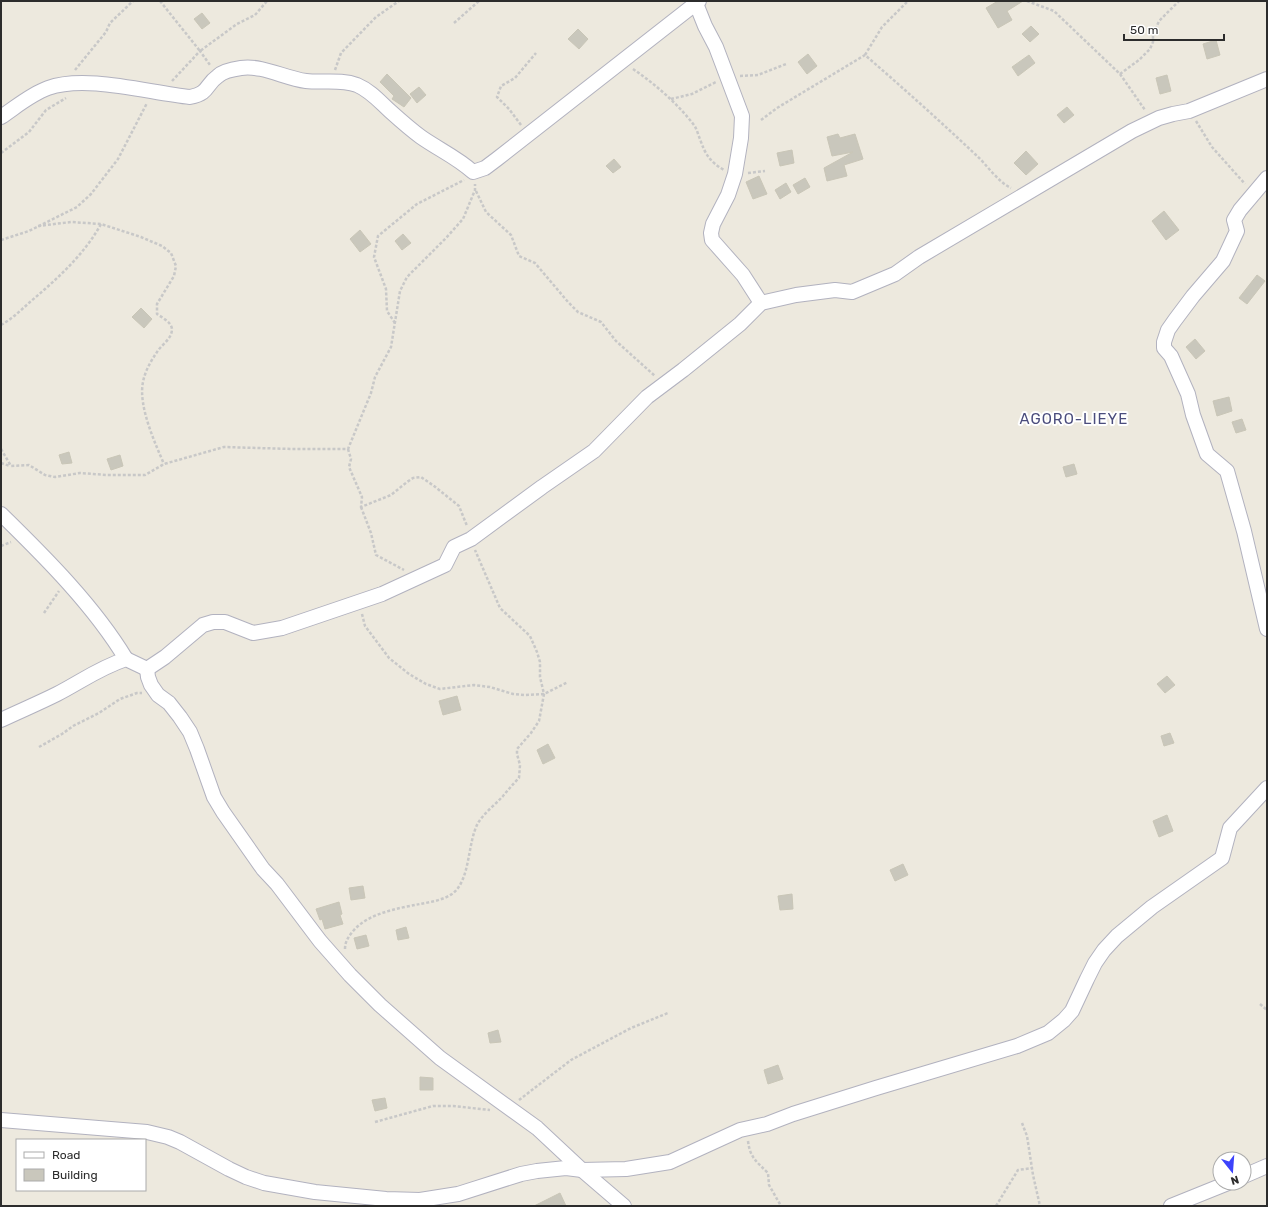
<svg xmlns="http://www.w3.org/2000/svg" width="1268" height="1207" font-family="Rubik,sans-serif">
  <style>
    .building { fill: #c9c7bc; stroke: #c9c6b7 }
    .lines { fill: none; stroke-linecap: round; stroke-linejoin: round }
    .street-casing { stroke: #b2b2bf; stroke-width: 16 }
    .path { stroke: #c8c8c8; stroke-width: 2.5; stroke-dasharray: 3 2; stroke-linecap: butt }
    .street { stroke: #fff; stroke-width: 14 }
    .labels { text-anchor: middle; stroke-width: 4; stroke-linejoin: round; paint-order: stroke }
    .quarter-label { font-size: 15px; letter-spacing: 1px; fill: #4b4d7d; stroke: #fff }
  </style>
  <rect width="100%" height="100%" fill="#ede9de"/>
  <g class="building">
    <path d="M 998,1 L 1023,1 L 1007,11 L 1012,20 L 998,28 L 986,8 Z"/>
    <path d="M 202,13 L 210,23 L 202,29 L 194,19 Z"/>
    <path d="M 1031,26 L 1039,34 L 1030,42 L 1022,34 Z"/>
    <path d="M 578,29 L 588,39 L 579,49 L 568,39 Z"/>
    <path d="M 1216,40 L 1220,55 L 1207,59 L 1203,44 Z"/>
    <path d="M 808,54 L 817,66 L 807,74 L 798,62 Z"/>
    <path d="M 1029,55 L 1035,63 L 1018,76 L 1012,67 Z"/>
    <path d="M 387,74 L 411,98 L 404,107 L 392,99 L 394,96 L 380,82 Z"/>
    <path d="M 1167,75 L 1171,91 L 1160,94 L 1156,78 Z"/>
    <path d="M 419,87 L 426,95 L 417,103 L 410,94 Z"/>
    <path d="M 1067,107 L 1074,115 L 1064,123 L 1057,115 Z"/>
    <path d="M 838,134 L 840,138 L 855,134 L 863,159 L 844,165 L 847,176 L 827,181 L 824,168 L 853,152 L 832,156 L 827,137 Z"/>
    <path d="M 792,150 L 794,163 L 780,166 L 777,153 Z"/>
    <path d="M 1026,151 L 1038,164 L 1026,175 L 1014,163 Z"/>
    <path d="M 614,159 L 621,167 L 613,173 L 606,166 Z"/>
    <path d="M 759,176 L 767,194 L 753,199 L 746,182 Z"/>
    <path d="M 805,178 L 810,187 L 798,194 L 793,185 Z"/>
    <path d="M 786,183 L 791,192 L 780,199 L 775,190 Z"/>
    <path d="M 1164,211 L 1179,230 L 1166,240 L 1152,221 Z"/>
    <path d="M 360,230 L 371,244 L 360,252 L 350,239 Z"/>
    <path d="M 403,234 L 411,243 L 402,250 L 395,241 Z"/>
    <path d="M 1257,275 L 1265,281 L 1247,304 L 1239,298 Z"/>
    <path d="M 141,308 L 152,319 L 144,328 L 132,317 Z"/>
    <path d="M 1195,339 L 1205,351 L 1196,359 L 1186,347 Z"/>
    <path d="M 1229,397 L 1232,411 L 1217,416 L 1213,401 Z"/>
    <path d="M 1242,419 L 1246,430 L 1236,433 L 1232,422 Z"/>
    <path d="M 69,452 L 72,463 L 62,464 L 59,455 Z"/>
    <path d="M 120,455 L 123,466 L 111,470 L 107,459 Z"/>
    <path d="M 1074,464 L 1077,474 L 1066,477 L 1063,467 Z"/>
    <path d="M 1167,676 L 1175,685 L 1165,693 L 1157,684 Z"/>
    <path d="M 457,696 L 461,710 L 443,715 L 439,701 Z"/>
    <path d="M 1170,733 L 1174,743 L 1164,746 L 1161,736 Z"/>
    <path d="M 548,744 L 555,758 L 543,764 L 537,750 Z"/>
    <path d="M 1167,815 L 1173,831 L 1159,837 L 1153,821 Z"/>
    <path d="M 903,864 L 908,875 L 895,881 L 890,870 Z"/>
    <path d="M 363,886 L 365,898 L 351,900 L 349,888 Z"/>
    <path d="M 792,894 L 793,909 L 780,910 L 778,896 Z"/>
    <path d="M 339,902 L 342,914 L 340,915 L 343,924 L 325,929 L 322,919 L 320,920 L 316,909 Z"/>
    <path d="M 406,927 L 409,938 L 398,940 L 396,930 Z"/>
    <path d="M 366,935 L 369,946 L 357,949 L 354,938 Z"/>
    <path d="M 498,1030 L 501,1042 L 490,1043 L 488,1033 Z"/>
    <path d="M 778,1065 L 783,1079 L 768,1084 L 764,1070 Z"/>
    <path d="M 420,1077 L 433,1078 L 433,1090 L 420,1090 Z"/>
    <path d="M 385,1098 L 387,1108 L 375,1111 L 372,1100 Z"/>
    <path d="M 560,1193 L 566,1206 L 534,1206 Z"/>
  </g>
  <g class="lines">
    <defs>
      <g id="street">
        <path d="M 695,1 L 705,26 L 716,47 L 742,116 L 741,138 L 735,174 L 728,195 L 713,224 L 711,233 L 712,240 L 743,275 L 761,303"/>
        <path d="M 1,117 C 16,107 31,94 48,88 C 86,74 149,93 190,97 C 210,93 205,85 218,76 C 223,71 234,69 241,68 C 263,65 284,78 306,81 C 322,83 341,79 357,85 C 371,91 380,102 390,111 C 400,120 410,129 421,137 C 438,149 458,158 473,172 L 485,168 L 497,159 L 699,1"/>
        <path d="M 1267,178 L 1240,210 L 1234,220 L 1237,231 L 1223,261 L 1193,296 L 1175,320 L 1168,330 L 1164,342 L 1164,348 L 1171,356 L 1188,394 L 1193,415 L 1207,454 L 1227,471 L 1244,531 L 1267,629"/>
        <path d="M 1,514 C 46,558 94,606 126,659"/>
        <path d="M 147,669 L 165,657 L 203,625 L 213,622 L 225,622 L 253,633 L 282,628 L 382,594 L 445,565 L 454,547 L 471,539 L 542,487 L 594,451 L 647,397 L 683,370 L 740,324 L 761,303 L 796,295 L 835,290 L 852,292 L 895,274 L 919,257 L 1132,131 L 1159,118 L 1173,114 L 1189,111 L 1267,79"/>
        <path d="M 147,669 L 148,677 L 151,685 L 158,695 L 169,703 L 180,717 L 190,732 L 197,749 L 214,797 L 223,812 L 263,869 L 277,884 L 320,941 L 350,975 L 380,1005 L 440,1058 L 537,1128 L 582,1170 L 624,1206"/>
        <path d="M 1,720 C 20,711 39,703 57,694 C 82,681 99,668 126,659 L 147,669"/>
        <path d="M 1,1120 L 147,1132 L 168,1137 L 180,1142 L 229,1169 L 246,1177 L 264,1183 L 315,1192 L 386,1199 L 420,1200 L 458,1194 L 521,1174 L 537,1171 L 566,1168 L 582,1170 L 626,1169 L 670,1162 L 740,1130 L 767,1124 L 793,1114 L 876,1088 L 1017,1046 L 1048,1033 L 1064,1020 L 1072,1011 L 1087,979 L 1095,963 L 1104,950 L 1117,936 L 1152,907 L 1222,858 L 1230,828 L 1267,788"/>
        <path d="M 1244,1176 L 1267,1166"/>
        <path d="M 1171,1206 L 1228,1183"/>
      </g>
    </defs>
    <use href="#street" class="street-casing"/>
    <g class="path">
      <path d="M 160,1 L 200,51 L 237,24 L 255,15 L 267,1"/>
      <path d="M 1027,1 L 1054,11 L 1120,74 L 1145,110"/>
      <path d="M 454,23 L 479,1"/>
      <path d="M 865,55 L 882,27 L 908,1"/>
      <path d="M 633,69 C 655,84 677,103 694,125 C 697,129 698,135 700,139 C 705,154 710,162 724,170"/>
      <path d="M 75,70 L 106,32 L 110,23 L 133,1"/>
      <path d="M 335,70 L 341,53 L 376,17 L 399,1"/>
      <path d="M 1120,74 L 1139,60 L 1150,49 L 1153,42 L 1153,35 L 1159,21 L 1179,1"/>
      <path d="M 740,76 L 758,75 L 786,64"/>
      <path d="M 172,81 L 200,51 L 210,65"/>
      <path d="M 671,99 L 692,94 L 716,82"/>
      <path d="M 761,120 L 777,108 L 865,55 C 903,88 940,121 976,155 C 987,165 998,182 1011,188"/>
      <path d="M 1196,121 L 1212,147 L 1245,184"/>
      <path d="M 521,125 L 509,109 L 497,97 L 501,86 L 515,78 L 536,53"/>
      <path d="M 1,153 L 29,132 L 46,110 L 66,98"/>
      <path d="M 748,173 L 765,171"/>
      <path d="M 476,191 L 486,212 L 511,235 L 519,256 L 535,263 L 568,302 L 578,312 L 601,322 L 616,341 L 655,376"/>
      <path d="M 38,226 L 71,222 L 101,224 L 141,237 L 162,246 L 171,253 L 176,266 L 174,276 L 157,304 L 157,314 C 163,318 171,322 172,329 C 172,339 162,344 157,352 C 151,361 145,371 143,382 C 138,406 155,443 164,464"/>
      <path d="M 1,240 L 29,231 L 77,207 L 91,194 L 118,159 L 147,103"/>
      <path d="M 395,323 L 387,311 L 386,289 L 374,257 L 378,236 L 417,204 L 464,180"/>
      <path d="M 1,325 C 12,319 21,310 30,302 C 57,279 84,255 101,224"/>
      <path d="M 1,449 L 11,466 L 29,465 L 45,475 L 55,477 L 80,473 L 106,475 L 145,475 L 164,464 L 224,447 L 292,449 L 348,449 L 371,393 L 375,377 L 391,347 L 400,291 L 407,277 L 446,238 L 463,219 L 475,190 L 475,184"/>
      <path d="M 348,449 L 351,459 L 349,467 L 362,497 L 361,507 L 391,495 L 407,482 L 413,478 L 421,477 L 434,486 L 459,506 L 467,526"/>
      <path d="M 1,463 L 10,466"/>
      <path d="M 361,507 L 371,533 L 376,555 L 404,570"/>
      <path d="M 1,546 L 11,542"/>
      <path d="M 44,613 L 59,591"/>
      <path d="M 362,614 L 365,626 L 389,658 L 409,674 L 426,684 L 440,689 L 474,685 L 490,687 L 513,694 L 524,695 L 544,694 L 568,682"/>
      <path d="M 39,747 L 62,734 L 73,726 L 99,713 L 120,699 L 137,693 L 142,693"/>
      <path d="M 345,949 C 345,941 349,936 354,930 C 369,913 399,908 420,904 C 431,902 443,900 452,894 C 471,880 467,843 478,823 C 484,813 495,805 503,796 C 508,790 513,784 519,778 L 520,765 L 517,754 L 517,749 L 531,733 L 539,721 L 544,694 L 540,677 L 540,662 L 537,652 L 530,636 L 500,608 L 475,550"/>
      <path d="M 1260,1004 L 1267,1010"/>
      <path d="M 519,1100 L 571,1060 L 631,1028 L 668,1013"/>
      <path d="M 375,1122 L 433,1106 L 453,1106 L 490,1110"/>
      <path d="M 1022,1123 L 1027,1136 L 1033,1175 L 1040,1206"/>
      <path d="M 748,1141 C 750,1158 757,1162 768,1173 L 769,1185 L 781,1206"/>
      <path d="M 996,1206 L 1018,1170 L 1032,1168"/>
    </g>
    <use href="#street" class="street"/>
  </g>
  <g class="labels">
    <g class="quarter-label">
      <text x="1074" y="424">AGORO-LIEYE</text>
    </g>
  </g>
  <rect width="1268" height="1207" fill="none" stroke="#2c2c2c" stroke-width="4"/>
  <rect x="16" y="1139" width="130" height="52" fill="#ffffff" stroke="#ababab"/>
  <rect x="24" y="1152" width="20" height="6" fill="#ffffff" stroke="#ababab"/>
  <text x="52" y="1159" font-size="12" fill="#2c2c2c">Road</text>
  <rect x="24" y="1169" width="20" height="12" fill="#c9c7bc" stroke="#ababab"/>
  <text x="52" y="1179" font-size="12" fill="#2c2c2c">Building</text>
  <g transform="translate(1232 1171) rotate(163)"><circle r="19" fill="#ffffff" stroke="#ababab"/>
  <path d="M0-3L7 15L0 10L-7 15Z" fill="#3d43fb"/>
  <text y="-6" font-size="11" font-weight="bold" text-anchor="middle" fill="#2c2c2c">N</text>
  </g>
  <path d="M1124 34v6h100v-6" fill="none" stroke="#2c2c2c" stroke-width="2"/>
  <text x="1130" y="34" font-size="12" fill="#2c2c2c" stroke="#ffffff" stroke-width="3" paint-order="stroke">50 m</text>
</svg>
